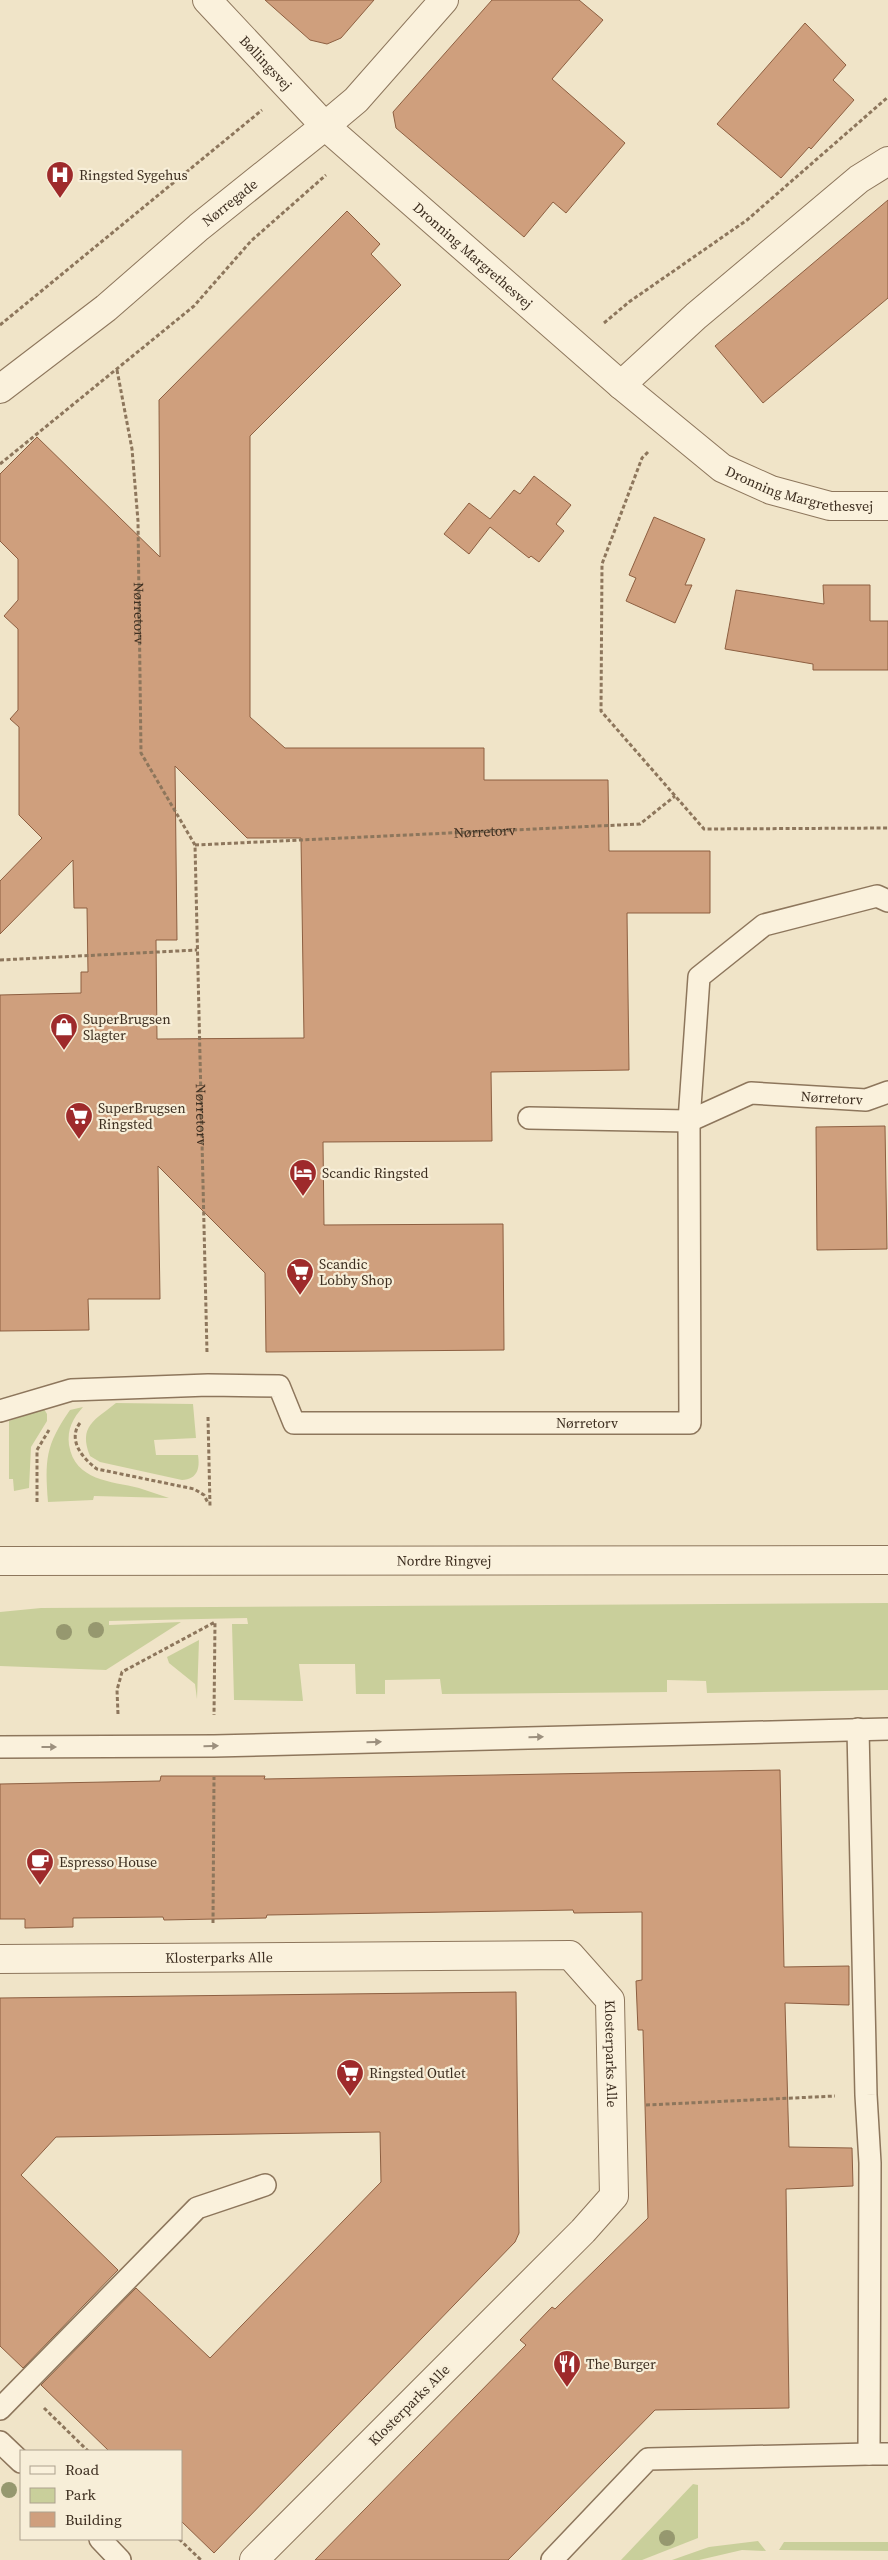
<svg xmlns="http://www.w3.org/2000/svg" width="888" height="2560" font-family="'Source Serif 4',serif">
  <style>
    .green { fill: #c9cf9b }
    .building { fill: #cf9f7d; stroke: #8d5f41; fill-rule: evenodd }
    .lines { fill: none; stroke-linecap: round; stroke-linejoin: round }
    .service-casing { stroke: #8d765c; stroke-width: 24 }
    .pedestrian-casing { stroke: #8d765c; stroke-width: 30 }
    .minor-casing { stroke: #8d765c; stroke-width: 30 }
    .tertiary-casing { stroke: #8d765c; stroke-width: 30 }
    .path { stroke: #8d765c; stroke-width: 3; stroke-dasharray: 4 2.5; stroke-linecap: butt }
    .service { stroke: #faf1dc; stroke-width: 21 }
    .pedestrian { stroke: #faf1dc; stroke-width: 28 }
    .minor { stroke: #faf1dc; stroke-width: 28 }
    .tertiary { stroke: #faf1dc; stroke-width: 28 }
    .tree { fill: #96986f }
    .oneway { fill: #9c907e }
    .labels { text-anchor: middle; stroke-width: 4.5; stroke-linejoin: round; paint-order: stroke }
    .street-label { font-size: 14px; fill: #3d2e20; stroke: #f7eed8 }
    .poi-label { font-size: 14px; fill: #3d2e20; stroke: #f7eed8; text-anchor: start }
  </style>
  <rect width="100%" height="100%" fill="#f0e4c8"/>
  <g class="green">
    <path d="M 116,1403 L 193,1404 L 196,1438 L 154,1440 L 156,1455 L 198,1455 C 200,1468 198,1479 182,1480 L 100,1462 L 90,1456 C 78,1426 95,1420 116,1403 Z"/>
    <path d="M 83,1407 C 73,1418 67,1429 69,1445 C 75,1481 111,1481 139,1488 C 149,1491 159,1495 169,1498 L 94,1496 L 93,1500 L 48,1502 C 45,1460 45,1446 70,1410 Z"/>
    <path d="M 44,1409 L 47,1414 L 47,1421 L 31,1447 L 29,1488 L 14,1491 L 13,1479 L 9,1479 L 9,1421 Z"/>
    <path d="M 888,1603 L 888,1690 L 707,1693 L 706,1681 L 667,1680 L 667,1692 L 442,1694 L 440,1679 L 385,1680 L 385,1694 L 356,1694 L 355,1664 L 299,1664 L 303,1701 L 234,1700 L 232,1624 L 248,1624 L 247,1618 L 109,1621 L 109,1625 L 181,1622 L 106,1670 L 0,1666 L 0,1612 L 41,1608 Z"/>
    <path d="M 199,1640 L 197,1699 L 195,1684 L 169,1663 L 167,1657 Z"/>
    <path d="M 693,2484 L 698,2485 L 698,2538 L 642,2560 L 621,2560 Z"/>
    <path d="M 758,2541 L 766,2551 L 742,2550 L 699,2560 L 672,2560 L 709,2547 Z"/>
    <path d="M 784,2542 L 888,2542 L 888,2551 L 779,2550 Z"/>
  </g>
  <g class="building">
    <path d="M 265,0 L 374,0 L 341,38 L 327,44 L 310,40 Z"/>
    <path d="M 492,0 L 579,0 L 603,20 L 552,79 L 625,143 L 566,213 L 553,202 L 524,237 L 396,128 L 393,112 Z"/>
    <path d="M 805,23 L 846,65 L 833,80 L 854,100 L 811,149 L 809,147 L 781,178 L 717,124 Z"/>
    <path d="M 888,200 L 888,298 L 763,403 L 715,346 Z"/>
    <path d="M 347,211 L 380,244 L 371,254 L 401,285 L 250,436 L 250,717 L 285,748 L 484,748 L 484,780 L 608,780 L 609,851 L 710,851 L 710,913 L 627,913 L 629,1070 L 491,1072 L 492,1141 L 323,1142 L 324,1225 L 503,1224 L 504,1350 L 266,1352 L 265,1273 L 158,1166 L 160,1299 L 88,1299 L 89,1330 L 0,1331 L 0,995 L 81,993 L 81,972 L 88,972 L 87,908 L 74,908 L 73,860 L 0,934 L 0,881 L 42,838 L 19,815 L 19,727 L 10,719 L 18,710 L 18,629 L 4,616 L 18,600 L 18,559 L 0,541 L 0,474 L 37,437 L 160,557 L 159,400 ZM 175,766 L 247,838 L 301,838 L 304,1038 L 157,1039 L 156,940 L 177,940 Z"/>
    <path d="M 534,476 L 571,505 L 556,524 L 564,531 L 539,562 L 531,556 L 529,558 L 490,527 L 469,554 L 444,534 L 469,503 L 490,519 L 514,490 L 520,494 Z"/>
    <path d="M 654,517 L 705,539 L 685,585 L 692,585 L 675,623 L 626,601 L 636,578 L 629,575 Z"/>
    <path d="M 823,585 L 870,585 L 870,621 L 888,621 L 888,670 L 813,670 L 813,664 L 725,649 L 736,590 L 824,604 Z"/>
    <path d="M 885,1126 L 887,1249 L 817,1250 L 816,1127 Z"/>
    <path d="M 780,1770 L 784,1967 L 849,1966 L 849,2005 L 785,2003 L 789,2147 L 852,2148 L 853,2186 L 786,2189 L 789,2408 L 655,2410 L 508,2560 L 315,2560 L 526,2345 L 520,2340 L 552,2307 L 555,2309 L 648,2218 L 643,2030 L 638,2030 L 636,1981 L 642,1980 L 642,1912 L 574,1913 L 573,1910 L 267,1915 L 266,1918 L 164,1920 L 163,1917 L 73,1918 L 73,1927 L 25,1928 L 25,1919 L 0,1919 L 0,1784 L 160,1781 L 161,1776 L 265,1776 L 264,1779 Z"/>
    <path d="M 516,1992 L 519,2233 L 515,2242 L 214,2553 L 181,2521 L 181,2451 L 109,2451 L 41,2385 L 136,2288 L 210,2358 L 381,2182 L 380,2132 L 56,2137 L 21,2175 L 118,2270 L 23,2368 L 0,2346 L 0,1998 Z"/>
  </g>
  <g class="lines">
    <defs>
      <g id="service">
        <path id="s3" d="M 529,1118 L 689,1121 L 751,1093 L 866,1100 L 888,1092"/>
        <path id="s4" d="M 0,1411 L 71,1390 L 208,1385 L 279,1386 L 294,1423 L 690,1423 L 689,1121 L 699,977 L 764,925 L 877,896 L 888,901"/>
        <path d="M 858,1729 L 866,2095 L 870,2163 L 869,2454 L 888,2454"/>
        <path d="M 0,1747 L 214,1746 L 888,1729"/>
        <path d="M 0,2409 L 197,2208 L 265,2185"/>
        <path d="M 0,2442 L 21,2462"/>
        <path d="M 100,2539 L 120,2560"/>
        <path d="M 552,2560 L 648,2459 L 869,2454"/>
      </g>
      <g id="pedestrian">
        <path id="s5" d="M 0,1959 L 570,1955 L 610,2000 L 614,2196 L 583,2231 L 254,2560"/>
      </g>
      <g id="minor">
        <path id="s6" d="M 207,0 L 325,126 L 621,385 L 722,468 L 771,490 L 830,506 L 888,506"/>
        <path d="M 325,126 L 356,100 L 444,0"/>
        <path d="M 621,385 L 696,316 L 859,179 L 888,161"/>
      </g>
      <g id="tertiary">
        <path id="s7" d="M 0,389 L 106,308 L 199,227 L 325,126"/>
        <path id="s8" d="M 0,1561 L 888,1560"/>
      </g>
    </defs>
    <use href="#service" class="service-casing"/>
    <use href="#pedestrian" class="pedestrian-casing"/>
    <use href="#minor" class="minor-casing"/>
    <use href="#tertiary" class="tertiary-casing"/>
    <g class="path">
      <path d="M 604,323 L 629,302 L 747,220 L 888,97"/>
      <path d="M 0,325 L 262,110"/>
      <path id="s1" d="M 117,370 L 132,449 L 138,521 L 141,753 L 195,845 L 207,1353"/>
      <path d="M 648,452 L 642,458 L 602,564 L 601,711 L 704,829 L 888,828"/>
      <path d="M 0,464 L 194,306 L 251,241 L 326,175"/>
      <path id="s2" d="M 195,845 L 640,824 L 675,796"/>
      <path d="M 0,960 L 197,950"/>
      <path d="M 208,1417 L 210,1506"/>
      <path d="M 80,1423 C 67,1440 83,1459 97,1469 L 194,1489 L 204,1495 L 208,1503"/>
      <path d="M 37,1502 L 37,1450 L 49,1430"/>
      <path d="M 118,1714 L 117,1690 L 122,1672 L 215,1622 L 214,1715"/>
      <path d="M 213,1923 L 214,1777"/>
      <path d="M 646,2105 L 835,2096"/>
      <path d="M 44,2408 L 88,2451"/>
      <path d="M 179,2539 L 201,2560"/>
    </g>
    <use href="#service" class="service"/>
    <use href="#pedestrian" class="pedestrian"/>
    <use href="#minor" class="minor"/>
    <use href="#tertiary" class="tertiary"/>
  </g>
  <g class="tree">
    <circle cx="96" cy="1630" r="8"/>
    <circle cx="64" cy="1632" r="8"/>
    <circle cx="9" cy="2490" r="8"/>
    <circle cx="667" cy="2538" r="8"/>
  </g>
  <defs><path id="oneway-solid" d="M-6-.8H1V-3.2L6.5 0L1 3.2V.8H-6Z" transform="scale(1.25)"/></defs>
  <g class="oneway">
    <use href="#oneway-solid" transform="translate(536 1737) rotate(-1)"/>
    <use href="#oneway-solid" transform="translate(374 1742) rotate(-1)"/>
    <use href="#oneway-solid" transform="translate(211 1746) rotate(-1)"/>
    <use href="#oneway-solid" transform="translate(49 1747)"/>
  </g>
  <defs>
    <symbol id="hospital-pin" viewBox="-11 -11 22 30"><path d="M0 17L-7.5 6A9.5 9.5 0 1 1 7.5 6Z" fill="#9e2a2b" stroke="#f7eed8"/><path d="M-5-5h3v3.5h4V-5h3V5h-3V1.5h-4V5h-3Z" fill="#fff"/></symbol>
    <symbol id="shop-pin" viewBox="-11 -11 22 30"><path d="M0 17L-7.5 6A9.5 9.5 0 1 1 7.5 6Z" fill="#9e2a2b" stroke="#f7eed8"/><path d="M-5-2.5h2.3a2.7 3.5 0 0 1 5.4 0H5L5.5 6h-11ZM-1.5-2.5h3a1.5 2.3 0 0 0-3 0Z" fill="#fff"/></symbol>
    <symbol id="supermarket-pin" viewBox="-11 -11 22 30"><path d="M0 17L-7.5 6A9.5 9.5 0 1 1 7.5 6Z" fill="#9e2a2b" stroke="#f7eed8"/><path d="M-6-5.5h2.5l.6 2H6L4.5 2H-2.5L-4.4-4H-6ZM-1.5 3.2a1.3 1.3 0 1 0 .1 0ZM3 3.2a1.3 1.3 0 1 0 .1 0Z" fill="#fff"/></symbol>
    <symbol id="hotel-pin" viewBox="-11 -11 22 30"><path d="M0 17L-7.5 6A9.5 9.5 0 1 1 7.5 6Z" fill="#9e2a2b" stroke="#f7eed8"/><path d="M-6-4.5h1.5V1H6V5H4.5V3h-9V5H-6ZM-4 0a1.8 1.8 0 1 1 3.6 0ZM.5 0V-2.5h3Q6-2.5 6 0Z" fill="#fff"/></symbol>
    <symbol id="cafe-pin" viewBox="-11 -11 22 30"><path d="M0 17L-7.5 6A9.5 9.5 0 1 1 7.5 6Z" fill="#9e2a2b" stroke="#f7eed8"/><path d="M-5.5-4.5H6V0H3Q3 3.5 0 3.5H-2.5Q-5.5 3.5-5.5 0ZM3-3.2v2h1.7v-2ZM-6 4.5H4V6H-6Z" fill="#fff"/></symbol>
    <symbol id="restaurant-pin" viewBox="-11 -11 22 30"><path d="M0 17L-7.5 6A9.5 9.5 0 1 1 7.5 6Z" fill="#9e2a2b" stroke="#f7eed8"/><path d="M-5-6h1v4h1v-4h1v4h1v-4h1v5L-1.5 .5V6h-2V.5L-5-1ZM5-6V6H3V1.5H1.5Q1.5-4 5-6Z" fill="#fff"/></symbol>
  </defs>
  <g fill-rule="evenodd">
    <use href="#hospital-pin" x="44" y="159" width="32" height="43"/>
    <use href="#shop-pin" x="48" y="1011" width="32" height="43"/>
    <use href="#supermarket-pin" x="63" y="1100" width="32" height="43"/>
    <use href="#hotel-pin" x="287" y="1157" width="32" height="43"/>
    <use href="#supermarket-pin" x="284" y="1256" width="32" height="43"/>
    <use href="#cafe-pin" x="24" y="1846" width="32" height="43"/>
    <use href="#supermarket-pin" x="334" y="2057" width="32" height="43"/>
    <use href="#restaurant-pin" x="551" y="2348" width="32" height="43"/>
  </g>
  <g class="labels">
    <g class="street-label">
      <text dy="5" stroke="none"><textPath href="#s6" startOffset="86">Bøllingsvej</textPath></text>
      <text dy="5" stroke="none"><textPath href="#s7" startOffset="296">Nørregade</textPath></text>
      <text dy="5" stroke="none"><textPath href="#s6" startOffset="369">Dronning Margrethesvej</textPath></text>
      <text dy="5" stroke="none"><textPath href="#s6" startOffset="778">Dronning Margrethesvej</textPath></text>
      <text dy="5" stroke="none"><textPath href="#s1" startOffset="245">Nørretorv</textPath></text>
      <text dy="5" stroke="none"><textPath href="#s2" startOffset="290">Nørretorv</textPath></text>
      <text dy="5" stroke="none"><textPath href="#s3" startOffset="309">Nørretorv</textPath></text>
      <text dy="5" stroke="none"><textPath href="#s1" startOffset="761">Nørretorv</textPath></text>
      <text dy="5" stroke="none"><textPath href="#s4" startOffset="615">Nørretorv</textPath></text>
      <text dy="5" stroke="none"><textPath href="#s8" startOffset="444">Nordre Ringvej</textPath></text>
      <text dy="5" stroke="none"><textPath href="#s5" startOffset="219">Klosterparks Alle</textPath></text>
      <text dy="5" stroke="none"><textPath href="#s5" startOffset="684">Klosterparks Alle</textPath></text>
      <text transform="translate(409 2405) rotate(-45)" y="5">Klosterparks Alle</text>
    </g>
    <g class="poi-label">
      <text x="79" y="180">Ringsted Sygehus</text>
      <text x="83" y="1024">SuperBrugsen<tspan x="83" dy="16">Slagter</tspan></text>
      <text x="98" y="1113">SuperBrugsen<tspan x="98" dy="16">Ringsted</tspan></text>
      <text x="322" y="1178">Scandic Ringsted</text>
      <text x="319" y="1269">Scandic<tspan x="319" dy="16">Lobby Shop</tspan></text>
      <text x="59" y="1867">Espresso House</text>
      <text x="369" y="2078">Ringsted Outlet</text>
      <text x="586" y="2369">The Burger</text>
    </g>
  </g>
  <rect x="20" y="2450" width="162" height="90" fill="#f7eed8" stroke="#ada18e"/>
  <rect x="30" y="2466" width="25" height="8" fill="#faf1dc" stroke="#ada18e"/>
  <text x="65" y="2475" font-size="15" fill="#3d2e20">Road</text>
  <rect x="30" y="2488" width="25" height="15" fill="#c9cf9b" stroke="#ada18e"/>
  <text x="65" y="2500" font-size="15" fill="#3d2e20">Park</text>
  <rect x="30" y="2512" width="25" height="15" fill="#cf9f7d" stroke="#ada18e"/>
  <text x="65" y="2525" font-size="15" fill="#3d2e20">Building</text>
</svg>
